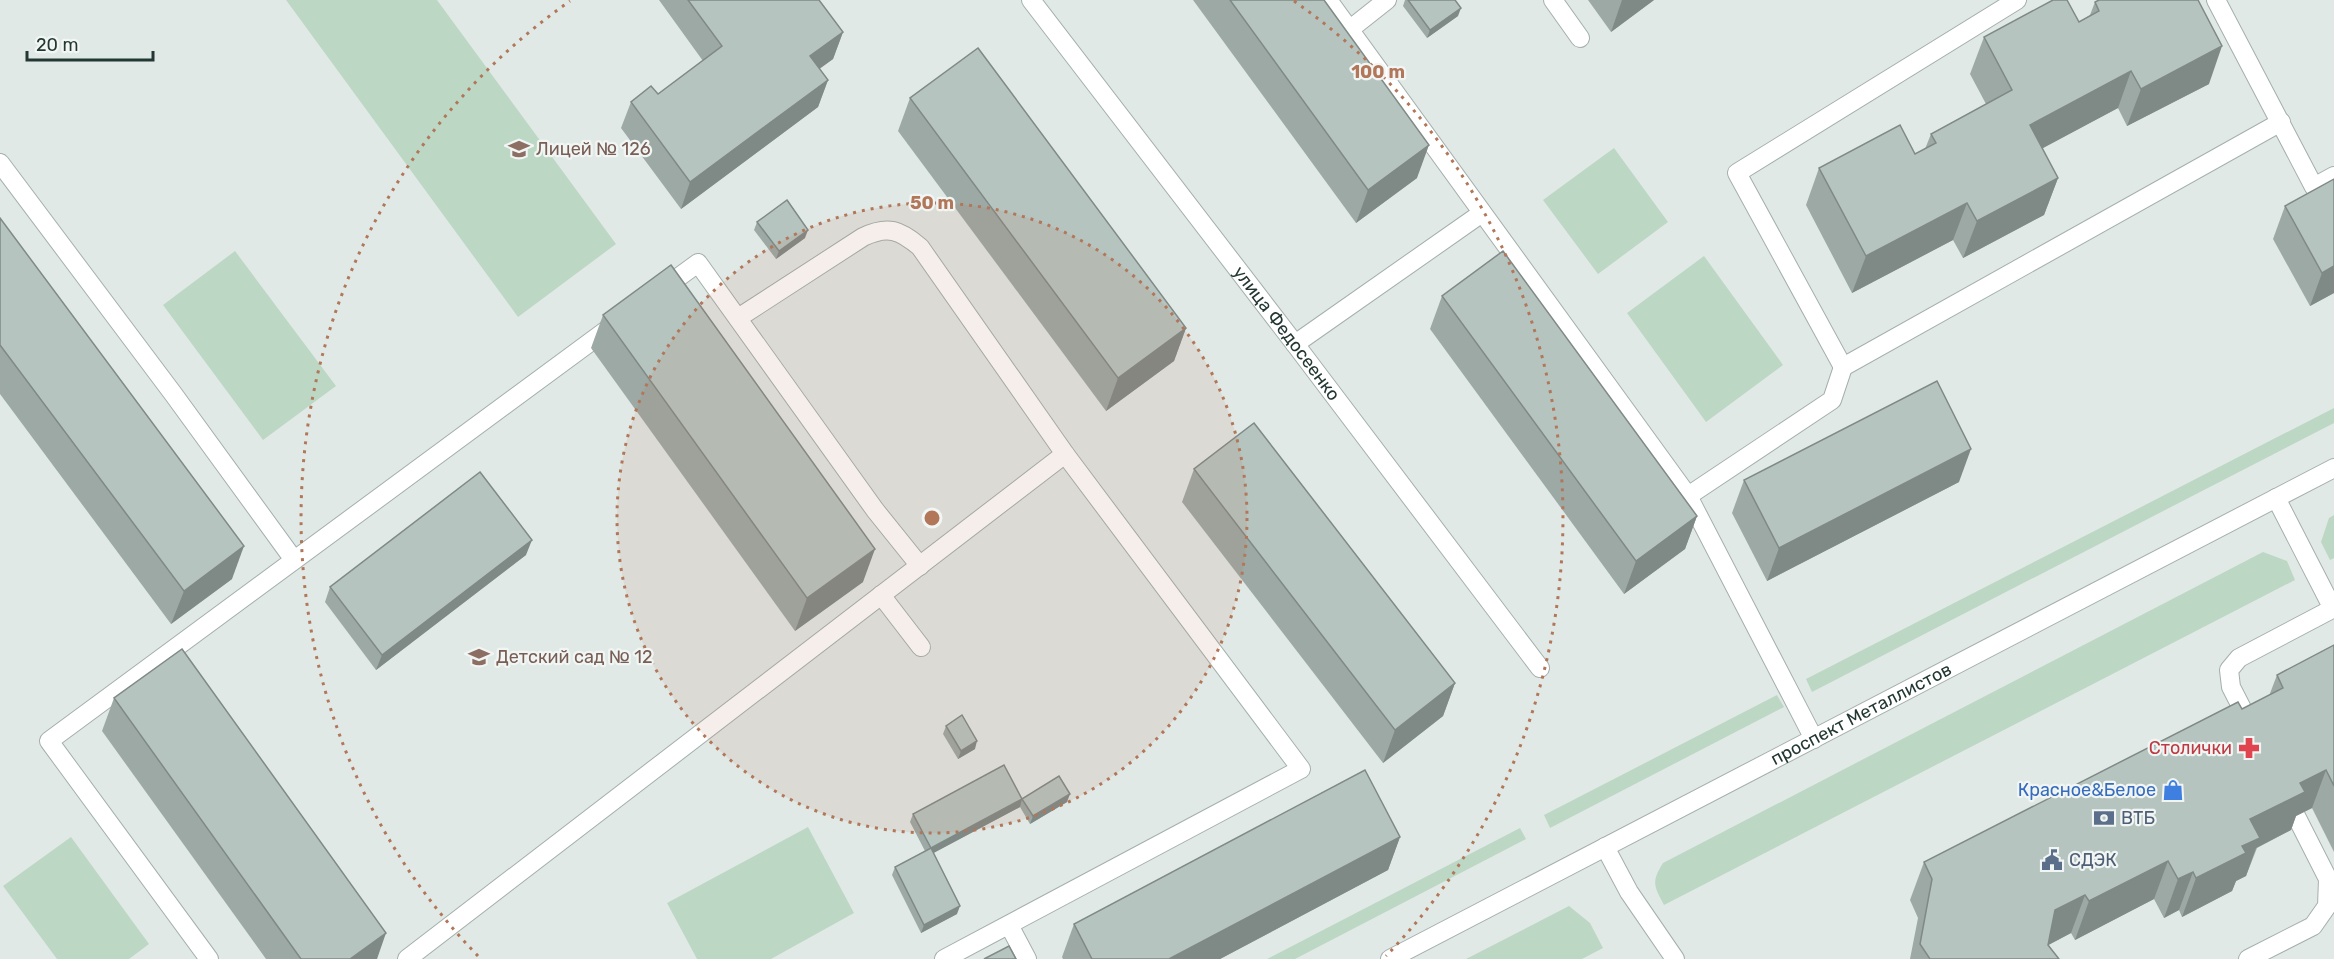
<svg xmlns="http://www.w3.org/2000/svg" width="2334" height="959" font-family="Rubik,sans-serif">
  <style>
    .green { fill: #bcd8c5 }
    .lines { fill: none; stroke-linecap: round; stroke-linejoin: round }
    .service-casing { stroke: #a4b0ad; stroke-width: 20 }
    .minor-casing { stroke: #a4b0ad; stroke-width: 20 }
    .tertiary-casing { stroke: #a4b0ad; stroke-width: 20 }
    .service { stroke: #fff; stroke-width: 18 }
    .minor { stroke: #fff; stroke-width: 18 }
    .tertiary { stroke: #fff; stroke-width: 18 }
    .wall { fill: #9da9a4 }
    .shaded-wall { fill: #7f8986 }
    .building { fill: #b6c4bf; stroke: #7f8986; stroke-width: 1.5 }
    .ring { fill: none; stroke: #b27659; stroke-width: 3; stroke-dasharray: 3 6 }
    .labels { text-anchor: middle; stroke-width: 4.5; stroke-linejoin: round; paint-order: stroke }
    .education-label { font-size: 18px; fill: #785e54; stroke: #f1f6f4; text-anchor: start }
    .street-label { font-size: 18px; fill: #233833; stroke: #f1f6f4 }
    .health-label { font-size: 18px; fill: #be3a42; stroke: #f1f6f4; text-anchor: end }
    .shop-label { font-size: 18px; fill: #366cbe; stroke: #f1f6f4; text-anchor: end }
    .service-label { font-size: 18px; fill: #4e5e75; stroke: #f1f6f4; text-anchor: start }
    .centre { fill: #b27659; stroke: #f1f6f4; stroke-width: 3 }
    .ring-label { font-size: 18px; text-anchor: middle; font-weight: bold; fill: #b27659; stroke: #f1f6f4; stroke-width: 4.5; stroke-linejoin: round; paint-order: stroke }
  </style>
  <rect width="100%" height="100%" fill="#e1e9e6"/>
  <g class="green">
    <path d="M 286,0 L 437,0 L 616,244 L 518,317 Z"/>
    <path d="M 1614,148 L 1668,222 L 1598,274 L 1543,200 Z"/>
    <path d="M 235,251 L 336,386 L 263,440 L 163,305 Z"/>
    <path d="M 1704,256 L 1783,365 L 1706,422 L 1627,313 Z"/>
    <path d="M 2334,408 L 2334,423 L 1812,692 L 1806,679 Z"/>
    <path d="M 2334,515 L 2334,558 L 2330,560 L 2321,542 L 2329,518 Z"/>
    <path d="M 2263,552 L 2287,561 L 2295,580 L 1664,905 C 1654,886 1651,882 1663,863 Z"/>
    <path d="M 1777,695 L 1784,707 L 1550,828 L 1544,815 Z"/>
    <path d="M 808,827 L 854,913 L 771,959 L 697,959 L 667,903 Z"/>
    <path d="M 1520,828 L 1526,839 L 1295,959 L 1267,959 Z"/>
    <path d="M 71,837 L 149,944 L 129,959 L 57,959 L 3,886 Z"/>
    <path d="M 1569,906 L 1590,923 L 1603,948 L 1582,959 L 1466,959 Z"/>
  </g>
  <g class="lines">
    <defs>
      <g id="service">
        <path d="M 1328,0 L 1688,496 L 1814,739"/>
        <path d="M 1553,0 L 1580,38"/>
        <path d="M 2216,0 L 2314,187 L 2334,176"/>
        <path d="M 1349,30 L 1387,0"/>
        <path d="M 0,163 L 174,395 L 294,560"/>
        <path d="M 661,290 L 698,263 L 875,510 L 920,566"/>
        <path d="M 738,318 L 863,237 C 888,225 900,230 920,247 L 1065,454 L 1301,769 L 944,959"/>
        <path d="M 1295,344 L 1482,213"/>
        <path d="M 1843,367 L 1737,173 L 2017,0"/>
        <path d="M 1688,496 L 1832,400 L 1843,367 L 2281,122"/>
        <path d="M 2276,498 L 2333,609"/>
        <path d="M 881,595 L 921,647"/>
        <path d="M 2249,722 L 2231,687 L 2229,670 L 2239,658 L 2334,608"/>
        <path d="M 1009,925 L 1027,959"/>
        <path d="M 209,959 L 49,741 L 612,326"/>
        <path d="M 407,959 L 1065,454"/>
        <path d="M 2248,959 L 2313,926 L 2327,906 L 2328,879 L 2296,816"/>
      </g>
      <g id="minor">
        <path id="s1" d="M 1031,0 L 1295,344 L 1540,668"/>
        <path d="M 1605,847 L 1629,892 L 1675,959"/>
      </g>
      <g id="tertiary">
        <path id="s2" d="M 1390,959 L 2334,468"/>
      </g>
    </defs>
    <use href="#service" class="service-casing"/>
    <use href="#minor" class="minor-casing"/>
    <use href="#tertiary" class="tertiary-casing"/>
    <use href="#service" class="service"/>
    <use href="#minor" class="minor"/>
    <use href="#tertiary" class="tertiary"/>
  </g>
  <g class="wall">
    <path d="M 659,0 L 819,0 L 843,32 L 833,59 L 819,69 L 828,80 L 818,107 L 681,209 L 621,128 L 631,102 L 658,94 L 703,61 Z"/>
    <path d="M 1193,0 L 1324,0 L 1417,178 L 1356,223 Z"/>
    <path d="M 1405,0 L 1455,0 L 1458,16 L 1427,38 L 1403,6 Z"/>
    <path d="M 1588,0 L 1654,0 L 1611,32 Z"/>
    <path d="M 2095,2 L 2209,84 L 2127,126 L 2118,108 L 2042,148 L 2058,178 L 2044,215 L 1963,258 L 1953,240 L 1852,293 L 1806,205 L 1819,168 L 1915,154 L 1925,149 L 1931,134 L 1986,104 L 1970,74 L 1984,37 L 2079,22 L 2090,15 Z"/>
    <path d="M 910,98 L 1186,328 L 1174,361 L 1106,411 L 898,131 Z"/>
    <path d="M 2334,179 L 2334,293 L 2310,306 L 2273,239 L 2285,206 Z"/>
    <path d="M 0,218 L 232,579 L 171,624 L 0,394 Z"/>
    <path d="M 757,222 L 805,238 L 776,259 L 754,230 Z"/>
    <path d="M 1442,296 L 1697,516 L 1685,549 L 1624,594 L 1430,329 Z"/>
    <path d="M 603,315 L 863,582 L 795,631 L 591,348 Z"/>
    <path d="M 1194,469 L 1455,683 L 1443,716 L 1383,763 L 1182,502 Z"/>
    <path d="M 1744,480 L 1959,482 L 1767,581 L 1732,513 Z"/>
    <path d="M 526,555 L 376,670 L 325,602 L 330,587 Z"/>
    <path d="M 2334,645 L 2334,852 L 2312,808 L 2296,816 L 2291,830 L 2257,848 L 2246,876 L 2236,881 L 2232,891 L 2182,917 L 2179,910 L 2164,918 L 2154,899 L 2075,940 L 2071,933 L 2048,945 L 2059,959 L 1910,959 L 1918,918 L 1910,900 L 1924,862 L 2269,696 L 2277,675 Z"/>
    <path d="M 114,698 L 377,959 L 266,959 L 102,731 Z"/>
    <path d="M 946,726 L 975,749 L 958,759 L 943,734 Z"/>
    <path d="M 1022,799 L 1067,802 L 1030,824 L 1020,807 L 933,853 L 957,914 L 921,933 L 892,875 L 895,867 L 925,851 L 910,822 L 913,814 Z"/>
    <path d="M 1400,837 L 1388,870 L 1220,959 L 1063,959 L 1062,957 L 1074,924 Z"/>
  </g>
  <g class="shaded-wall">
    <path d="M 1622,0 L 1654,0 L 1611,32 Z"/>
    <path d="M 1461,8 L 1458,16 L 1427,38 L 1430,30 Z"/>
    <path d="M 843,32 L 833,59 L 800,83 L 810,56 Z"/>
    <path d="M 2222,46 L 2209,84 L 2127,126 L 2141,89 Z"/>
    <path d="M 2131,71 L 2118,108 L 2017,162 L 2030,125 Z"/>
    <path d="M 828,80 L 818,107 L 681,209 L 690,182 Z"/>
    <path d="M 1429,145 L 1417,178 L 1356,223 L 1368,190 Z"/>
    <path d="M 2058,178 L 2044,215 L 1963,258 L 1977,221 Z"/>
    <path d="M 1967,203 L 1953,240 L 1852,293 L 1866,256 Z"/>
    <path d="M 808,230 L 805,238 L 776,259 L 779,251 Z"/>
    <path d="M 2334,266 L 2334,293 L 2310,306 L 2322,273 Z"/>
    <path d="M 1186,328 L 1174,361 L 1106,411 L 1118,378 Z"/>
    <path d="M 1971,449 L 1959,482 L 1767,581 L 1779,548 Z"/>
    <path d="M 1697,516 L 1685,549 L 1624,594 L 1636,561 Z"/>
    <path d="M 532,540 L 526,555 L 376,670 L 382,655 Z"/>
    <path d="M 244,546 L 232,579 L 171,624 L 184,591 Z"/>
    <path d="M 875,549 L 863,582 L 795,631 L 807,598 Z"/>
    <path d="M 1455,683 L 1443,716 L 1383,763 L 1395,730 Z"/>
    <path d="M 977,741 L 975,749 L 958,759 L 961,751 Z"/>
    <path d="M 2326,770 L 2312,808 L 2296,816 L 2291,830 L 2256,848 L 2246,876 L 2236,881 L 2232,891 L 2182,917 L 2196,878 L 2250,819 L 2300,783 Z"/>
    <path d="M 1070,794 L 1067,802 L 1030,824 L 1033,816 Z"/>
    <path d="M 1022,799 L 1020,807 L 928,856 L 931,848 Z"/>
    <path d="M 1400,837 L 1388,870 L 1220,959 L 1169,959 Z"/>
    <path d="M 2168,861 L 2154,899 L 2075,940 L 2089,901 Z"/>
    <path d="M 2193,872 L 2179,910 L 2164,918 L 2178,879 Z"/>
    <path d="M 2085,895 L 2071,933 L 2041,949 L 2055,910 Z"/>
    <path d="M 960,906 L 957,914 L 921,933 L 924,925 Z"/>
    <path d="M 386,933 L 377,959 L 350,959 Z"/>
  </g>
  <g class="building">
    <path d="M 688,0 L 819,0 L 843,32 L 810,56 L 828,80 L 690,182 L 631,102 L 651,86 L 658,94 L 722,46 Z"/>
    <path d="M 1230,0 L 1324,0 L 1429,145 L 1368,190 Z"/>
    <path d="M 1408,0 L 1455,0 L 1461,8 L 1430,30 Z"/>
    <path d="M 2053,0 L 2067,0 L 2079,22 L 2099,11 L 2095,2 L 2099,0 L 2198,0 L 2222,46 L 2141,89 L 2131,71 L 2030,125 L 2058,178 L 1977,221 L 1967,203 L 1866,256 L 1819,168 L 1900,125 L 1915,154 L 1936,143 L 1931,134 L 2012,90 L 1984,37 Z"/>
    <path d="M 978,48 L 1186,328 L 1118,378 L 910,98 Z"/>
    <path d="M 2334,179 L 2334,266 L 2322,273 L 2285,206 Z"/>
    <path d="M 787,200 L 808,230 L 779,251 L 757,222 Z"/>
    <path d="M 0,218 L 244,546 L 184,591 L 0,345 Z"/>
    <path d="M 1503,251 L 1697,516 L 1636,561 L 1442,296 Z"/>
    <path d="M 671,265 L 875,549 L 807,598 L 603,315 Z"/>
    <path d="M 1937,381 L 1971,449 L 1779,548 L 1744,480 Z"/>
    <path d="M 1254,423 L 1455,683 L 1395,730 L 1194,469 Z"/>
    <path d="M 480,472 L 532,540 L 382,655 L 330,587 Z"/>
    <path d="M 2334,645 L 2334,786 L 2326,770 L 2300,783 L 2305,792 L 2250,819 L 2260,838 L 2242,846 L 2246,853 L 2196,878 L 2193,872 L 2178,879 L 2168,861 L 2089,901 L 2085,895 L 2055,910 L 2048,945 L 2059,959 L 1930,959 L 1920,944 L 1932,879 L 1924,862 L 2238,702 L 2242,709 L 2283,688 L 2277,675 Z"/>
    <path d="M 182,649 L 386,933 L 350,959 L 301,959 L 114,698 Z"/>
    <path d="M 962,715 L 977,741 L 961,751 L 946,726 Z"/>
    <path d="M 1004,765 L 1022,799 L 1059,776 L 1070,794 L 1033,816 L 1022,799 L 931,848 L 913,814 Z"/>
    <path d="M 1365,770 L 1400,837 L 1169,959 L 1092,959 L 1074,924 Z"/>
    <path d="M 931,848 L 960,906 L 924,925 L 895,867 Z"/>
    <path d="M 1009,946 L 1016,959 L 984,959 Z"/>
  </g>
  <circle cx="932" cy="518" r="315" fill="#b27659" fill-opacity=".12"/>
  <g class="ring">
    <circle cx="932" cy="518" r="315"/>
    <path d="M478 956A631 631 0 0 1 570 1M1294 1A631 631 0 0 1 1386 956"/>
  </g>
  <defs>
    <symbol id="school-bare" viewBox="-9 -9 18 18"><path d="M0-5L7-2L0 1L-7-2ZM-4 1L0 2.5L4 1V4Q0 6-4 4Z" fill="#8d6e63" stroke="#f1f6f4" stroke-width="2.5" paint-order="stroke"/></symbol>
    <symbol id="pharmacy-bare" viewBox="-9 -9 18 18"><path d="M-2-6h4v4h4v4h-4v4h-4v-4h-4v-4h4Z" fill="#e0444e" stroke="#f1f6f4" stroke-width="2.5" paint-order="stroke"/></symbol>
    <symbol id="shop-bare" viewBox="-9 -9 18 18"><path d="M-5-2.5h2.3a2.7 3.5 0 0 1 5.4 0H5L5.5 6h-11ZM-1.5-2.5h3a1.5 2.3 0 0 0-3 0Z" fill="#3f7fe0" stroke="#f1f6f4" stroke-width="2.5" paint-order="stroke"/></symbol>
    <symbol id="bank-bare" viewBox="-9 -9 18 18"><path d="M-6-4H6V4H-6ZM0-2.3a2.3 2.3 0 1 0 0 4.6a2.3 2.3 0 1 0 0-4.6Z" fill="#5c6f8a" stroke="#f1f6f4" stroke-width="2.5" paint-order="stroke"/></symbol>
    <symbol id="civic-bare" viewBox="-9 -9 18 18"><path d="M-.6-6.5H3V-4.5H.6V-3L4-1V1h2V6H-6V1h2V-1L-.6-3ZM-1.2 2.5V6h2.4V2.5Z" fill="#5c6f8a" stroke="#f1f6f4" stroke-width="2.5" paint-order="stroke"/></symbol>
  </defs>
  <g fill-rule="evenodd">
    <use href="#school-bare" x="504" y="134" width="30" height="30"/>
    <use href="#school-bare" x="464" y="642" width="30" height="30"/>
    <use href="#pharmacy-bare" x="2234" y="733" width="30" height="30"/>
    <use href="#shop-bare" x="2158" y="775" width="30" height="30"/>
    <use href="#bank-bare" x="2089" y="803" width="30" height="30"/>
    <use href="#civic-bare" x="2037" y="845" width="30" height="30"/>
  </g>
  <g class="labels">
    <g class="education-label">
      <text x="536" y="155">Лицей № 126</text>
      <text x="496" y="663">Детский сад № 12</text>
    </g>
    <g class="street-label">
      <text dy="6" stroke="none"><textPath href="#s1" startOffset="420">улица Федосеенко</textPath></text>
      <text dy="6" stroke="none"><textPath href="#s2" startOffset="531">проспект Металлистов</textPath></text>
    </g>
    <g class="health-label">
      <text x="2232" y="754">Столички</text>
    </g>
    <g class="shop-label">
      <text x="2156" y="796">Красное&amp;Белое</text>
    </g>
    <g class="service-label">
      <text x="2121" y="824">ВТБ</text>
      <text x="2069" y="866">СДЭК</text>
    </g>
  </g>
  <circle cx="932" cy="518" r="9" class="centre"/>
  <g class="ring-label">
    <text x="1378" y="78">100 m</text>
    <text x="932" y="209">50 m</text>
  </g>
  <path d="M27 51v9h126v-9" fill="none" stroke="#233833" stroke-width="3"/>
  <text x="36" y="51" font-size="18" fill="#233833" stroke="#f1f6f4" stroke-width="4.5" paint-order="stroke">20 m</text>
</svg>
